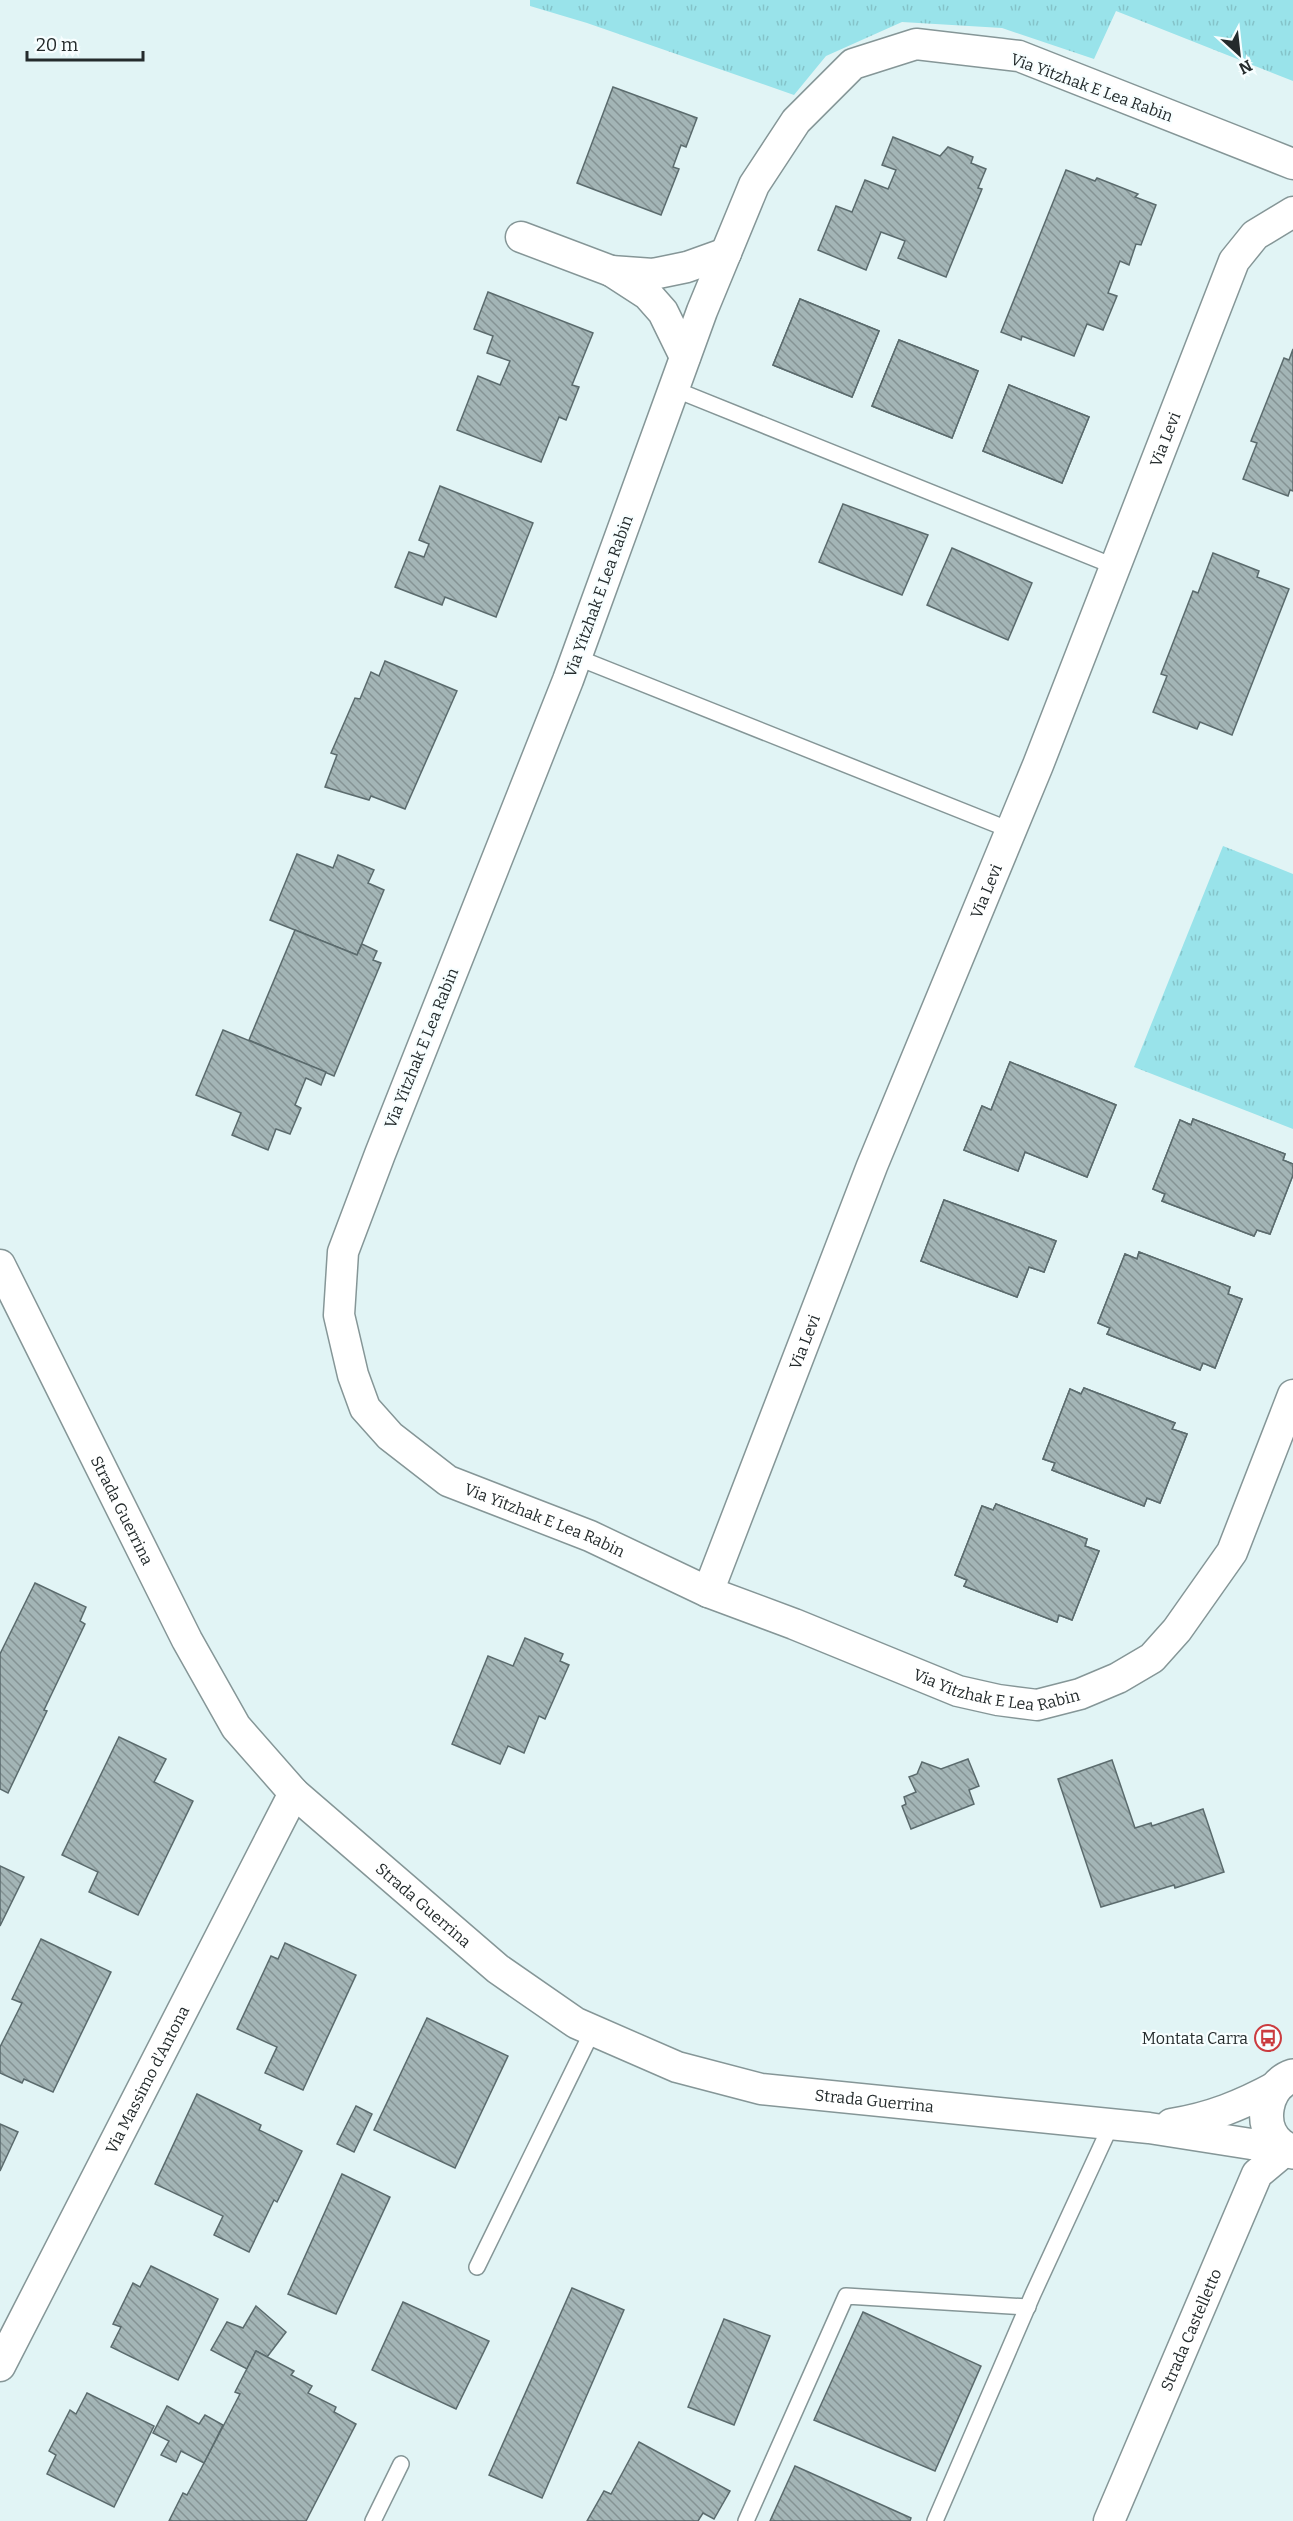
<svg xmlns="http://www.w3.org/2000/svg" width="1293" height="2521" font-family="Bitter,serif">
  <style>
    .grass { fill: url(#grass-tufts) }
    .building { fill: url(#building-back-hatch); stroke: #5b6b6d; stroke-width: 1.5 }
    .lines { fill: none; stroke-linecap: round; stroke-linejoin: round }
    .service-casing { stroke: #859697; stroke-width: 18 }
    .minor-casing { stroke: #859697; stroke-width: 33 }
    .tertiary-casing { stroke: #859697; stroke-width: 36 }
    .service { stroke: #fff; stroke-width: 15 }
    .minor { stroke: #fff; stroke-width: 30 }
    .tertiary { stroke: #fff; stroke-width: 33 }
    .labels { text-anchor: middle; stroke-width: 4.5; stroke-linejoin: round; paint-order: stroke }
    .street-label { font-size: 16px; fill: #242b2c; stroke: #f7feff }
    .poi-label { font-size: 16px; fill: #242b2c; stroke: #f7feff; text-anchor: end }
  </style>
  <defs>
    <pattern id="grass-tufts" width="24" height="20" patternUnits="userSpaceOnUse" patternTransform="scale(1.5)"><rect width="24" height="20" fill="#99e3ea"/><path d="M3 7l-1-3M5 7V3M7 7l1-3M15 17l-1-3M17 17v-4M19 17l1-3" fill="none" stroke="#84c3c9"/></pattern>
    <pattern id="building-back-hatch" width="6" height="6" patternUnits="userSpaceOnUse" patternTransform="scale(1.5)"><rect width="6" height="6" fill="#a3b5b6"/><path d="M-1 5l2 2M0 0l6 6M5-1l2 2" fill="none" stroke="#859394"/></pattern>
  </defs>
  <rect width="100%" height="100%" fill="#e1f4f5"/>
  <g class="grass">
    <path d="M 530,0 L 1293,0 L 1293,81 L 1116,11 L 1094,59 L 1002,28 L 902,22 L 826,56 L 794,95 L 587,23 L 530,6 Z"/>
    <path d="M 1223,846 L 1293,874 L 1293,1129 L 1134,1067 Z"/>
  </g>
  <g class="building">
    <path d="M 613,87 L 697,118 L 686,147 L 681,145 L 673,167 L 679,169 L 661,215 L 577,183 Z"/>
    <path d="M 893,137 L 940,156 L 948,147 L 973,157 L 971,163 L 986,169 L 978,188 L 982,189 L 946,277 L 898,258 L 905,241 L 881,232 L 866,270 L 818,250 L 836,206 L 852,212 L 865,180 L 888,189 L 896,170 L 882,165 Z"/>
    <path d="M 1066,170 L 1095,181 L 1097,178 L 1138,194 L 1135,197 L 1156,205 L 1141,245 L 1136,244 L 1129,265 L 1120,261 L 1108,293 L 1117,296 L 1103,330 L 1087,324 L 1074,356 L 1022,336 L 1021,340 L 1001,332 Z"/>
    <path d="M 488,292 L 593,333 L 572,385 L 579,387 L 566,420 L 559,417 L 541,462 L 457,430 L 478,376 L 500,385 L 510,361 L 487,353 L 493,336 L 474,329 Z"/>
    <path d="M 800,299 L 879,331 L 852,397 L 773,365 Z"/>
    <path d="M 800,299 L 879,331 L 852,397 L 773,365 Z"/>
    <path d="M 899,340 L 978,371 L 952,438 L 872,406 Z"/>
    <path d="M 899,340 L 978,371 L 952,438 L 872,406 Z"/>
    <path d="M 1293,349 L 1293,491 L 1290,490 L 1288,496 L 1243,479 L 1257,443 L 1251,441 L 1284,358 L 1289,360 Z"/>
    <path d="M 1009,385 L 1089,417 L 1062,483 L 983,451 Z"/>
    <path d="M 1009,385 L 1089,417 L 1062,483 L 983,451 Z"/>
    <path d="M 440,486 L 533,523 L 496,617 L 445,597 L 442,605 L 395,587 L 409,552 L 424,557 L 429,544 L 419,540 Z"/>
    <path d="M 843,504 L 928,535 L 902,595 L 819,562 Z"/>
    <path d="M 952,548 L 1032,583 L 1008,640 L 927,605 Z"/>
    <path d="M 1213,553 L 1259,571 L 1257,577 L 1289,589 L 1232,735 L 1200,722 L 1197,729 L 1153,712 L 1167,676 L 1161,674 L 1193,591 L 1198,593 Z"/>
    <path d="M 385,661 L 457,691 L 405,809 L 371,796 L 369,800 L 325,787 L 337,755 L 331,753 L 355,698 L 360,699 L 371,672 L 379,676 Z"/>
    <path d="M 297,854 L 333,868 L 338,855 L 374,870 L 368,883 L 384,890 L 357,955 L 270,920 Z"/>
    <path d="M 295,930 L 357,955 L 362,944 L 377,951 L 373,960 L 381,963 L 334,1076 L 249,1040 Z"/>
    <path d="M 223,1030 L 326,1072 L 321,1085 L 306,1078 L 295,1105 L 301,1108 L 290,1134 L 276,1129 L 268,1150 L 232,1135 L 241,1113 L 196,1095 Z"/>
    <path d="M 1010,1062 L 1116,1105 L 1087,1177 L 1025,1152 L 1018,1171 L 964,1150 L 982,1106 L 991,1110 Z"/>
    <path d="M 1010,1062 L 1116,1105 L 1087,1177 L 1025,1152 L 1018,1171 L 964,1150 L 982,1106 L 991,1110 Z"/>
    <path d="M 1193,1119 L 1285,1154 L 1283,1160 L 1293,1164 L 1293,1175 L 1270,1234 L 1257,1230 L 1254,1236 L 1162,1201 L 1165,1194 L 1153,1189 L 1180,1120 L 1191,1125 Z"/>
    <path d="M 1193,1119 L 1285,1154 L 1283,1160 L 1293,1164 L 1293,1175 L 1270,1234 L 1257,1230 L 1254,1236 L 1162,1201 L 1165,1194 L 1153,1189 L 1180,1120 L 1191,1125 Z"/>
    <path d="M 944,1200 L 1056,1241 L 1044,1272 L 1029,1267 L 1017,1297 L 921,1261 Z"/>
    <path d="M 944,1200 L 1056,1241 L 1044,1272 L 1029,1267 L 1017,1297 L 921,1261 Z"/>
    <path d="M 1139,1252 L 1230,1287 L 1228,1294 L 1242,1299 L 1215,1368 L 1203,1363 L 1200,1370 L 1107,1334 L 1110,1328 L 1098,1323 L 1125,1254 L 1137,1259 Z"/>
    <path d="M 1139,1252 L 1230,1287 L 1228,1294 L 1242,1299 L 1215,1368 L 1203,1363 L 1200,1370 L 1107,1334 L 1110,1328 L 1098,1323 L 1125,1254 L 1137,1259 Z"/>
    <path d="M 1084,1388 L 1175,1423 L 1172,1429 L 1187,1434 L 1160,1503 L 1147,1498 L 1144,1506 L 1052,1470 L 1055,1463 L 1043,1459 L 1070,1389 L 1081,1394 Z"/>
    <path d="M 1084,1388 L 1175,1423 L 1172,1429 L 1187,1434 L 1160,1503 L 1147,1498 L 1144,1506 L 1052,1470 L 1055,1463 L 1043,1459 L 1070,1389 L 1081,1394 Z"/>
    <path d="M 996,1504 L 1087,1539 L 1085,1546 L 1099,1551 L 1072,1620 L 1059,1615 L 1057,1622 L 964,1586 L 967,1580 L 955,1575 L 982,1506 L 993,1510 Z"/>
    <path d="M 996,1504 L 1087,1539 L 1085,1546 L 1099,1551 L 1072,1620 L 1059,1615 L 1057,1622 L 964,1586 L 967,1580 L 955,1575 L 982,1506 L 993,1510 Z"/>
    <path d="M 35,1583 L 86,1607 L 80,1621 L 85,1624 L 44,1710 L 47,1711 L 8,1793 L 0,1789 L 0,1654 Z"/>
    <path d="M 525,1638 L 563,1654 L 560,1661 L 569,1665 L 545,1719 L 539,1716 L 524,1753 L 508,1746 L 500,1764 L 452,1744 L 488,1656 L 513,1666 Z"/>
    <path d="M 119,1737 L 166,1759 L 154,1782 L 193,1801 L 138,1915 L 89,1892 L 98,1872 L 62,1855 Z"/>
    <path d="M 968,1759 L 979,1786 L 969,1790 L 974,1804 L 911,1829 L 902,1806 L 906,1804 L 904,1797 L 916,1792 L 909,1777 L 917,1774 L 922,1762 L 941,1769 Z"/>
    <path d="M 1112,1760 L 1135,1828 L 1151,1823 L 1152,1826 L 1203,1809 L 1224,1872 L 1175,1888 L 1174,1885 L 1101,1907 L 1058,1779 Z"/>
    <path d="M 0,1866 L 24,1877 L 0,1926 Z"/>
    <path d="M 41,1939 L 111,1972 L 53,2092 L 24,2079 L 22,2083 L 0,2073 L 0,2047 L 22,2003 L 12,1999 Z"/>
    <path d="M 285,1943 L 356,1975 L 303,2090 L 265,2073 L 277,2047 L 237,2029 L 271,1956 L 278,1959 Z"/>
    <path d="M 427,2018 L 508,2056 L 455,2168 L 374,2130 Z"/>
    <path d="M 197,2094 L 261,2125 L 259,2130 L 302,2151 L 277,2202 L 274,2200 L 249,2252 L 214,2235 L 223,2216 L 155,2184 Z"/>
    <path d="M 356,2106 L 372,2114 L 354,2152 L 337,2144 Z"/>
    <path d="M 0,2124 L 18,2132 L 0,2171 Z"/>
    <path d="M 342,2174 L 390,2197 L 336,2314 L 288,2294 Z"/>
    <path d="M 151,2266 L 218,2299 L 178,2380 L 111,2347 L 121,2327 L 113,2324 L 133,2283 L 140,2287 Z"/>
    <path d="M 572,2288 L 624,2310 L 542,2498 L 489,2475 Z"/>
    <path d="M 403,2302 L 489,2341 L 456,2409 L 372,2370 Z"/>
    <path d="M 256,2306 L 286,2332 L 267,2357 L 256,2351 L 247,2369 L 211,2350 L 227,2322 L 243,2328 Z"/>
    <path d="M 863,2312 L 981,2366 L 935,2471 L 814,2420 Z"/>
    <path d="M 724,2319 L 770,2336 L 734,2425 L 688,2407 Z"/>
    <path d="M 256,2351 L 294,2371 L 291,2375 L 312,2386 L 308,2393 L 336,2407 L 334,2412 L 356,2424 L 306,2521 L 169,2521 L 183,2493 L 187,2495 L 204,2463 L 240,2394 L 235,2392 Z"/>
    <path d="M 87,2393 L 154,2426 L 114,2507 L 47,2474 L 56,2455 L 49,2451 L 70,2410 L 76,2414 Z"/>
    <path d="M 167,2406 L 199,2424 L 205,2415 L 223,2425 L 204,2463 L 181,2451 L 176,2462 L 161,2455 L 169,2441 L 153,2433 Z"/>
    <path d="M 639,2442 L 730,2491 L 714,2519 L 703,2513 L 698,2521 L 587,2521 L 604,2491 L 611,2494 Z"/>
    <path d="M 795,2466 L 911,2518 L 910,2521 L 770,2521 Z"/>
  </g>
  <g class="lines">
    <defs>
      <g id="service">
        <path d="M 674,389 L 1116,567"/>
        <path d="M 576,657 L 1010,830"/>
        <path d="M 477,2267 L 593,2030"/>
        <path d="M 373,2521 L 401,2464"/>
        <path d="M 746,2521 L 846,2296 L 1028,2307"/>
        <path d="M 935,2521 L 1033,2294 L 1111,2125"/>
      </g>
      <g id="minor">
        <path id="s1" d="M 1293,164 L 1019,56 L 916,44 L 853,64 L 796,121 L 754,185 L 702,311 L 568,680 L 380,1154 L 343,1252 L 339,1315 L 353,1375 L 365,1408 L 390,1436 L 448,1481 L 590,1536 L 708,1592 L 794,1624 L 958,1691 L 998,1700 L 1037,1705 L 1080,1694 L 1118,1678 L 1152,1658 L 1177,1630 L 1232,1552 L 1293,1395"/>
        <path d="M 521,237 L 611,271"/>
        <path d="M 685,357 L 663,312 L 648,295 L 611,271 L 653,274 L 687,267 L 726,253"/>
        <path id="s2" d="M 0,1265 L 187,1640 L 236,1727 L 294,1793 L 498,1969 L 576,2023 L 677,2067 L 761,2089 L 1149,2128 L 1251,2144 L 1278,2142"/>
        <path id="s3" d="M 708,1592 L 872,1166 L 1038,765 L 1234,261 L 1255,235 L 1293,212"/>
        <path d="M 1171,2124 C 1210,2118 1242,2105 1277,2086"/>
        <path id="s4" d="M 0,2366 L 294,1793"/>
        <path id="s5" d="M 1109,2521 L 1257,2174 L 1287,2149"/>
      </g>
      <path id="tertiary" d="M 1293,2076 C 1265,2085 1257,2126 1280,2145 C 1284,2148 1289,2150 1293,2152"/>
    </defs>
    <use href="#service" class="service-casing"/>
    <use href="#minor" class="minor-casing"/>
    <use href="#tertiary" class="tertiary-casing"/>
    <use href="#service" class="service"/>
    <use href="#minor" class="minor"/>
    <use href="#tertiary" class="tertiary"/>
  </g>
  <defs>
    <symbol id="bus-ring" viewBox="-11 -11 22 22"><circle r="9.5" fill="#f7feff" stroke="#cb3b3f" stroke-width="1.5"/><path d="M-5-6H5V4H4V6H2V4H-2V6H-4V4H-5ZM-3.5-4V0h7V-4ZM-3.5 1.2v1.5H-2V1.2ZM2 1.2v1.5H3.5V1.2Z" fill="#cb3b3f"/></symbol>
  </defs>
  <g fill-rule="evenodd">
    <use href="#bus-ring" x="1253" y="2023" width="30" height="30"/>
  </g>
  <g class="labels">
    <g class="street-label">
      <text transform="translate(1092 87) rotate(20)" y="6">Via Yitzhak E Lea Rabin</text>
      <text dy="6" stroke="none"><textPath href="#s3" startOffset="1240">Via Levi</textPath></text>
      <text transform="translate(598 596) rotate(-70)" y="6">Via Yitzhak E Lea Rabin</text>
      <text dy="6" stroke="none"><textPath href="#s3" startOffset="754">Via Levi</textPath></text>
      <text transform="translate(421 1048) rotate(-68)" y="6">Via Yitzhak E Lea Rabin</text>
      <text dy="6" stroke="none"><textPath href="#s3" startOffset="268">Via Levi</textPath></text>
      <text dy="6" stroke="none"><textPath href="#s2" startOffset="274">Strada Guerrina</textPath></text>
      <text dy="6" stroke="none"><textPath href="#s1" startOffset="2140">Via Yitzhak E Lea Rabin</textPath></text>
      <text dy="6" stroke="none"><textPath href="#s1" startOffset="2626">Via Yitzhak E Lea Rabin</textPath></text>
      <text dy="6" stroke="none"><textPath href="#s2" startOffset="778">Strada Guerrina</textPath></text>
      <text dy="6" stroke="none"><textPath href="#s4" startOffset="322">Via Massimo d'Antona</textPath></text>
      <text dy="6" stroke="none"><textPath href="#s2" startOffset="1282">Strada Guerrina</textPath></text>
      <text dy="6" stroke="none"><textPath href="#s5" startOffset="208">Strada Castelletto</textPath></text>
    </g>
    <g class="poi-label">
      <text x="1248" y="2044">Montata Carra</text>
    </g>
  </g>
  <g transform="translate(1239 54) rotate(153)" stroke="#f7feff" stroke-width="4.5" paint-order="stroke">
  <path d="M0-4.5L10 22L0 15L-10 22Z" fill="#242b2c"/>
  <text y="-9" font-size="16" font-weight="bold" text-anchor="middle" fill="#242b2c">N</text>
  </g>
  <path d="M27 51v9h116v-9" fill="none" stroke="#242b2c" stroke-width="3"/>
  <text x="36" y="51" font-size="18" fill="#242b2c" stroke="#f7feff" stroke-width="4.5" paint-order="stroke">20 m</text>
</svg>
